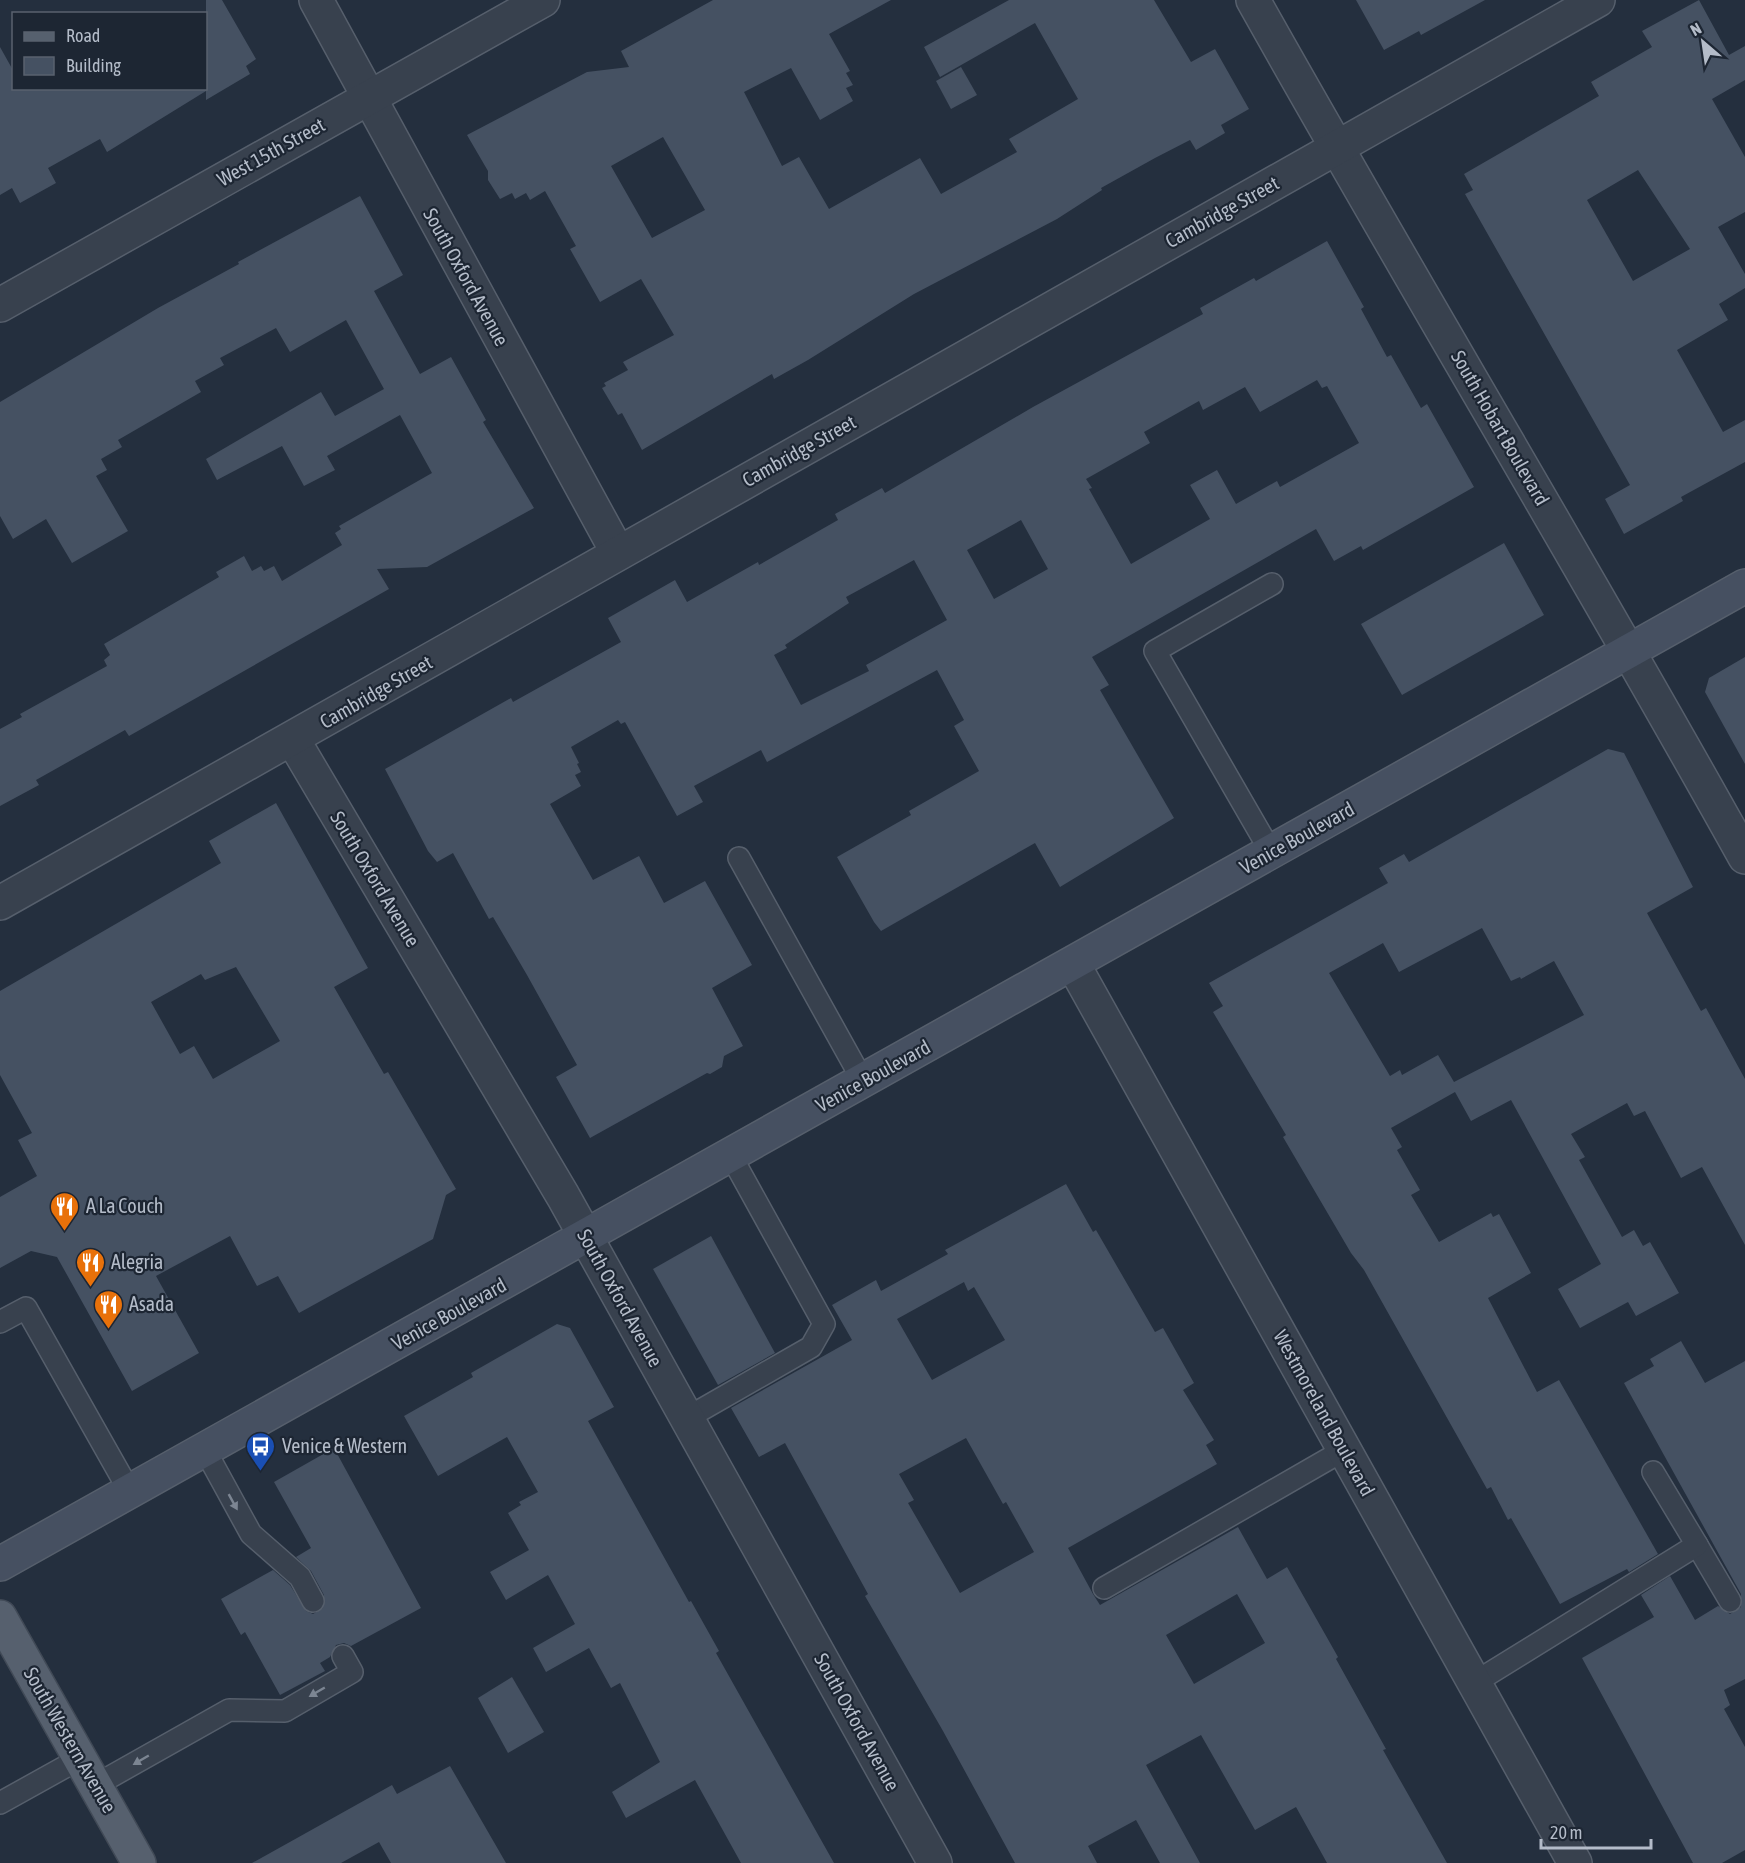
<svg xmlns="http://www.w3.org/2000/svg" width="1745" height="1863" font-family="'Asap Condensed',sans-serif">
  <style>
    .building { fill: #455162; fill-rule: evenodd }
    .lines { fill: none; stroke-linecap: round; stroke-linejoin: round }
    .service-casing { stroke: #565f6c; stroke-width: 24 }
    .minor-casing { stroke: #565f6c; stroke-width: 36 }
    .secondary-casing { stroke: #565f6c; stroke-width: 36 }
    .primary-casing { stroke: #414a57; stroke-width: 36 }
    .service { stroke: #38414e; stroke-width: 21 }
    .minor { stroke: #38414e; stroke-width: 33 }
    .secondary { stroke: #465061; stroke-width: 33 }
    .primary { stroke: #56606e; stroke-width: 33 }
    .oneway { fill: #7c8592 }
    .labels { text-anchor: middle; stroke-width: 4.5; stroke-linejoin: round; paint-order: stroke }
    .street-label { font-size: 20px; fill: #b4bcc9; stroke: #1d2633 }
    .poi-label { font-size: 20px; fill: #b4bcc9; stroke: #1d2633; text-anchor: start }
  </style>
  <rect width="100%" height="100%" fill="#242f3e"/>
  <g class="building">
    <path d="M 206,0 L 222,0 L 256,59 L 246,66 L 250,74 L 206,100 L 206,91 L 107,152 L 100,139 L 48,168 L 56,183 L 20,203 L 12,188 L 0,195 L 0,47 L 14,72 L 14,88 L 206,88 Z"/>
    <path d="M 713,0 L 891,0 L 829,34 L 850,71 L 846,73 L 853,85 L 846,88 L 853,101 L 820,120 L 791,68 L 744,92 L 782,166 L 799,157 L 829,209 L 920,158 L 941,194 L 1017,152 L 1009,139 L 1078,99 L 1035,23 L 940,77 L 924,47 L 1009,0 L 1154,0 L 1191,62 L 1215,49 L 1249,109 L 1221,125 L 1225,133 L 1196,150 L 1190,140 L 1155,158 L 1101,188 L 1102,190 L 1057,219 L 914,294 L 808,360 L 774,379 L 772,374 L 642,450 L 622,413 L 618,415 L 602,388 L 606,386 L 604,383 L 628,370 L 623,362 L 674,335 L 641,279 L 600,302 L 570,249 L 576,246 L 545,191 L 530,200 L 526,193 L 515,199 L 512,193 L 500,199 L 488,180 L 488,171 L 467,135 L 587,72 L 629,67 L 621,51 ZM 663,137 L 705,210 L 652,238 L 611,166 Z"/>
    <path d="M 1356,0 L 1485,0 L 1421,35 L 1419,31 L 1384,50 Z"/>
    <path d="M 1699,0 L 1729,55 L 1745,46 L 1745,80 L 1712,99 L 1745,157 L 1745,212 L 1718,227 L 1745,274 L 1745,288 L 1719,304 L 1728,320 L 1677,350 L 1723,432 L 1745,420 L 1745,462 L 1681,497 L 1683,501 L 1624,534 L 1605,499 L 1630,485 L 1465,194 L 1473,190 L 1464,174 L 1599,96 L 1591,82 L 1652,47 L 1642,31 ZM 1638,170 L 1690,249 L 1633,281 L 1587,200 Z"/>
    <path d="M 961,67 L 977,95 L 951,109 L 936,81 Z"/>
    <path d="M 360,196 L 403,275 L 374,291 L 420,374 L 451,357 L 486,420 L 483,422 L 534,508 L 427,567 L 377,569 L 389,589 L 129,736 L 125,730 L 36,780 L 39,785 L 0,806 L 0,729 L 22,717 L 20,714 L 107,666 L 104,660 L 110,655 L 104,644 L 219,577 L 216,572 L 244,556 L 252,571 L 261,566 L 264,571 L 274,566 L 282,581 L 342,545 L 335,533 L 341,529 L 339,526 L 432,473 L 400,415 L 327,456 L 335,470 L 304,486 L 282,446 L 217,480 L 206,459 L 321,392 L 335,416 L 384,389 L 346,320 L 290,352 L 276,328 L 220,358 L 224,365 L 195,381 L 201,392 L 118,440 L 122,447 L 101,459 L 107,470 L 96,476 L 128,531 L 72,563 L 46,519 L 13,539 L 0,516 L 0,402 L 158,308 L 239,264 L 238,262 Z"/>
    <path d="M 1327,241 L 1364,307 L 1361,309 L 1387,357 L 1391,355 L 1421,408 L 1427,404 L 1474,487 L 1363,550 L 1361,546 L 1334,561 L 1316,529 L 1092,657 L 1109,685 L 1100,690 L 1174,818 L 1060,887 L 1035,843 L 881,931 L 874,922 L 837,857 L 911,815 L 909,811 L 979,771 L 954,726 L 964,720 L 937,670 L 767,762 L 761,750 L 694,786 L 703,802 L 677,816 L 625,722 L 621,724 L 618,720 L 571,747 L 579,763 L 577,764 L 581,772 L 575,775 L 581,786 L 550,804 L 593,880 L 639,856 L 664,903 L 705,881 L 752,965 L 712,988 L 743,1046 L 724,1056 L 722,1067 L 710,1074 L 707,1073 L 590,1138 L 556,1077 L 577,1065 L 527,975 L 493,917 L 489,919 L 453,853 L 437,862 L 428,851 L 385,769 L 511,698 L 513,702 L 621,642 L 608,618 L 675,580 L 687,602 L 758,562 L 759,565 L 838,520 L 835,514 L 882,488 L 885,493 L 1033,407 L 1203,314 L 1200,308 L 1254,278 L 1256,281 ZM 1317,380 L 1322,388 L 1327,386 L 1359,443 L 1280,487 L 1277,481 L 1236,504 L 1217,470 L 1190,485 L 1210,519 L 1131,564 L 1089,489 L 1092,488 L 1086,479 L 1150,443 L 1144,432 L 1199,401 L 1203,410 L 1245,387 L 1260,412 ZM 1021,520 L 1048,569 L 994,599 L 967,550 ZM 914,560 L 947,620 L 866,665 L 869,671 L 801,705 L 774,655 L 787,648 L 785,645 L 849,603 L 846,597 Z"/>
    <path d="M 1504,543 L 1544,615 L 1402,695 L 1361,624 Z"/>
    <path d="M 1745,657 L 1745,764 L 1705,692 L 1709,678 Z"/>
    <path d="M 1608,749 L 1624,753 L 1693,887 L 1647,913 L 1701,1011 L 1706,1008 L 1745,1079 L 1745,1245 L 1702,1167 L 1681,1178 L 1645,1111 L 1634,1116 L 1627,1103 L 1571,1134 L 1585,1157 L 1579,1160 L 1622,1237 L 1634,1230 L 1643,1246 L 1650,1242 L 1679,1293 L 1636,1316 L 1628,1302 L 1580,1328 L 1558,1289 L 1601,1264 L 1511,1100 L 1471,1121 L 1455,1092 L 1391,1128 L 1402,1147 L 1397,1150 L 1420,1190 L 1411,1195 L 1439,1242 L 1491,1213 L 1493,1217 L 1499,1214 L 1531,1273 L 1488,1298 L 1537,1392 L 1559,1380 L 1658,1554 L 1629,1572 L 1627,1569 L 1560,1604 L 1511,1518 L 1508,1520 L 1491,1487 L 1487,1489 L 1364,1270 L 1351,1253 L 1283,1137 L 1286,1135 L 1213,1012 L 1223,1006 L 1209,983 L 1388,883 L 1379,868 L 1404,854 L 1409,862 ZM 1482,928 L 1511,981 L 1520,977 L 1521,979 L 1554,961 L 1584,1015 L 1454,1082 L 1438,1055 L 1402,1075 L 1400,1070 L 1390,1076 L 1329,973 L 1383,943 L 1399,972 Z"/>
    <path d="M 276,803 L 368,968 L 334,987 L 384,1074 L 388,1072 L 456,1189 L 446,1195 L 433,1239 L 299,1313 L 278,1276 L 257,1286 L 230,1236 L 156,1276 L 199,1353 L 132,1391 L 57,1257 L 31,1251 L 0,1268 L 0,1197 L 37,1176 L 18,1140 L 32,1133 L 0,1075 L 0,991 L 221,863 L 209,841 ZM 236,967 L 280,1041 L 213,1079 L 194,1046 L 180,1054 L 151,1002 L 201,974 L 205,980 Z"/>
    <path d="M 1066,1184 L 1093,1232 L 1096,1230 L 1155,1332 L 1163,1328 L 1194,1383 L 1183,1390 L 1214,1440 L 1206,1445 L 1217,1464 L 1068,1548 L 1093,1594 L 1100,1605 L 1238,1527 L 1267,1579 L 1287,1567 L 1338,1657 L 1336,1659 L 1386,1749 L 1383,1750 L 1447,1863 L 1327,1863 L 1296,1807 L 1255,1830 L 1201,1735 L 1146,1765 L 1200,1863 L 1160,1863 L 1136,1820 L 1088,1846 L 1097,1863 L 1015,1863 L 943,1731 L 865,1596 L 868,1594 L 785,1443 L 759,1457 L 731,1408 L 852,1340 L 832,1305 L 876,1280 L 881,1291 L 948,1254 L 945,1250 ZM 964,1282 L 968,1291 L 974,1287 L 1005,1340 L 932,1380 L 897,1319 ZM 966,1438 L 1003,1504 L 1006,1502 L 1034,1552 L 960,1593 L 908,1503 L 914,1500 L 899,1474 ZM 1237,1594 L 1265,1643 L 1194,1684 L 1166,1635 Z"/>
    <path d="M 711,1236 L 775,1353 L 718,1385 L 653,1269 Z"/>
    <path d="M 557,1324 L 570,1328 L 614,1407 L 588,1421 L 689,1602 L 691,1601 L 719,1651 L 716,1653 L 834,1863 L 741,1863 L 695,1780 L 626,1818 L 612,1792 L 660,1762 L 620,1683 L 611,1688 L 589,1648 L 546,1672 L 533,1648 L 575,1624 L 548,1575 L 506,1600 L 490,1572 L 529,1550 L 508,1513 L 521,1505 L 519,1502 L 538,1492 L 507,1437 L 438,1476 L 404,1416 L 473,1377 L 471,1373 Z"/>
    <path d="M 1681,1341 L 1705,1383 L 1745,1361 L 1745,1679 L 1724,1690 L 1730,1705 L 1724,1709 L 1745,1747 L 1745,1850 L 1722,1863 L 1693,1863 L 1582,1658 L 1654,1617 L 1641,1595 L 1670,1576 L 1695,1620 L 1718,1606 L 1730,1614 L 1741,1607 L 1741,1594 L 1624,1383 L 1654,1366 L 1650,1359 Z"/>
    <path d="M 334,1448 L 421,1608 L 351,1646 L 344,1643 L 336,1645 L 330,1657 L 320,1663 L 325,1671 L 280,1695 L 245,1632 L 241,1635 L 221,1599 L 273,1570 L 290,1585 L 306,1611 L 313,1614 L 323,1608 L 324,1595 L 311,1571 L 296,1557 L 311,1548 L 274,1482 Z"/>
    <path d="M 512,1677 L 544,1732 L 508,1753 L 478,1698 Z"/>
    <path d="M 450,1766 L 506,1863 L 391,1863 L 379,1842 L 341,1863 L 252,1863 L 392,1785 L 397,1794 Z"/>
  </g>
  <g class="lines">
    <defs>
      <g id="service">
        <path d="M 1271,852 L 1155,651 L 1272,584"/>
        <path d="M 739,858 L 863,1081"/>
        <path d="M 0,1322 L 26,1308 L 130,1492"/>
        <path d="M 687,1418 L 811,1347 L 824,1324 L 731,1156"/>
        <path d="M 205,1450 L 251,1534 L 300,1577 L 313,1601"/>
        <path d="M 1697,1545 L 1730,1601"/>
        <path d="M 1104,1588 L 1344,1450"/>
        <path d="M 1474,1683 L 1697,1545 L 1653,1472"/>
        <path d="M 96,1785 L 229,1710 L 285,1711 L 352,1672 L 343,1656"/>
        <path d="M 0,1803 L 81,1758"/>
      </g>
      <g id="minor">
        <path d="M 316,0 L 618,553"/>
        <path d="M 1253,0 C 1414,287 1585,569 1745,857"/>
        <path d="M 0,305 L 543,0"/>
        <path d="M 293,740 L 563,1196 L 935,1863"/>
        <path d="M 0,903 L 1598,0"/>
        <path d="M 1073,964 L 1575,1863"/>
      </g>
      <path id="secondary" d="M 0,1564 L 1745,586"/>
      <path id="primary" d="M 0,1617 L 139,1863"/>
    </defs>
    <use href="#service" class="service-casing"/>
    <use href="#minor" class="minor-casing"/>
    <use href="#secondary" class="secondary-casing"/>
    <use href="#primary" class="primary-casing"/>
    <use href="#service" class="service"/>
    <use href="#minor" class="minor"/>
    <use href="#secondary" class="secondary"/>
    <use href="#primary" class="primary"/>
  </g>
  <defs><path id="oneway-solid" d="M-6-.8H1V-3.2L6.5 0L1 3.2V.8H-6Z" transform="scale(1.5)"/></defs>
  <g class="oneway">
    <use href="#oneway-solid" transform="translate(233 1502) rotate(61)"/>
    <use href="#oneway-solid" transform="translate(317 1692) rotate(150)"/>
    <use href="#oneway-solid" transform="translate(141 1760) rotate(150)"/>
  </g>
  <defs>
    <symbol id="restaurant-pin" viewBox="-11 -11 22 30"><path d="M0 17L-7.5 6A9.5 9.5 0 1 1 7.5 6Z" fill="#e8710a" stroke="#1d2633"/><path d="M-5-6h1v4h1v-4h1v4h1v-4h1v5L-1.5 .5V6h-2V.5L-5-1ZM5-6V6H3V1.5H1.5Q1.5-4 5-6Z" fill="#fff"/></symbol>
    <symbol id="bus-pin" viewBox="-11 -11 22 30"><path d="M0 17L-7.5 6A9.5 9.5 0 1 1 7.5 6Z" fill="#1a4fb4" stroke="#1d2633"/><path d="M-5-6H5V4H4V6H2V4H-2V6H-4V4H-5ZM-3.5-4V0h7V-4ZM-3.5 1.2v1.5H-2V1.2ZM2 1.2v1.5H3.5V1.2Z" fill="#fff"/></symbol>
  </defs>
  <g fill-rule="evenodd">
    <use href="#restaurant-pin" x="48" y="1190" width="33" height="45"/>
    <use href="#restaurant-pin" x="74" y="1246" width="33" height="45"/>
    <use href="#restaurant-pin" x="92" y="1288" width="33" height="45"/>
    <use href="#bus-pin" x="244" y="1430" width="33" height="45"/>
  </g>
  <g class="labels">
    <g class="street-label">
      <text transform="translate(271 152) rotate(-29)" y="7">West 15th Street</text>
      <text transform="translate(1222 212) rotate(-29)" y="7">Cambridge Street</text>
      <text transform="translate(466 277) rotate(61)" y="7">South Oxford Avenue</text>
      <text transform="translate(1500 428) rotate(60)" y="7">South Hobart Boulevard</text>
      <text transform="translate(799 451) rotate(-29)" y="7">Cambridge Street</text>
      <text transform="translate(376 692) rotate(-30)" y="7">Cambridge Street</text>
      <text transform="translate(1297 838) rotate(-29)" y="7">Venice Boulevard</text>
      <text transform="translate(375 879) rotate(59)" y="7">South Oxford Avenue</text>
      <text transform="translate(873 1076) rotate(-29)" y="7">Venice Boulevard</text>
      <text transform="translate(620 1298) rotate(61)" y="7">South Oxford Avenue</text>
      <text transform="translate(449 1314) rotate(-29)" y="7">Venice Boulevard</text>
      <text transform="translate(1324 1413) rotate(61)" y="7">Westmoreland Boulevard</text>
      <text transform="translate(857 1722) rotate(61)" y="7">South Oxford Avenue</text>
      <text transform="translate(70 1740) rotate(60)" y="7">South Western Avenue</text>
    </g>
    <g class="poi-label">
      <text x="86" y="1213">A La Couch</text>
      <text x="111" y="1269">Alegria</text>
      <text x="129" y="1311">Asada</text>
      <text x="282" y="1453">Venice &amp; Western</text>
    </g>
  </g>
  <rect x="12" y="12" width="195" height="78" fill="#1d2633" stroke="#59626f" stroke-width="1.5"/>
  <rect x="24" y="32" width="30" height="9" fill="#56606e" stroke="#59626f" stroke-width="1.5"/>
  <text x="66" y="42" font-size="18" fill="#b4bcc9">Road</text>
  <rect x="24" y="57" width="30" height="18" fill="#455162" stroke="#59626f" stroke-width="1.5"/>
  <text x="66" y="72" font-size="18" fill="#b4bcc9">Building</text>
  <g transform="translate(1703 42) rotate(331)" stroke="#1d2633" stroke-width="4.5" paint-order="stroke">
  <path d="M0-4.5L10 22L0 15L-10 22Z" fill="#b4bcc9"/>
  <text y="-9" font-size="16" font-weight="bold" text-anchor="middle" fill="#b4bcc9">N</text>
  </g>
  <path d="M1541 1839v9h110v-9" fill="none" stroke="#b4bcc9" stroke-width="3"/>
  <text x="1550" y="1839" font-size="18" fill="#b4bcc9" stroke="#1d2633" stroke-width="4.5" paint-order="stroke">20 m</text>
</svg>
